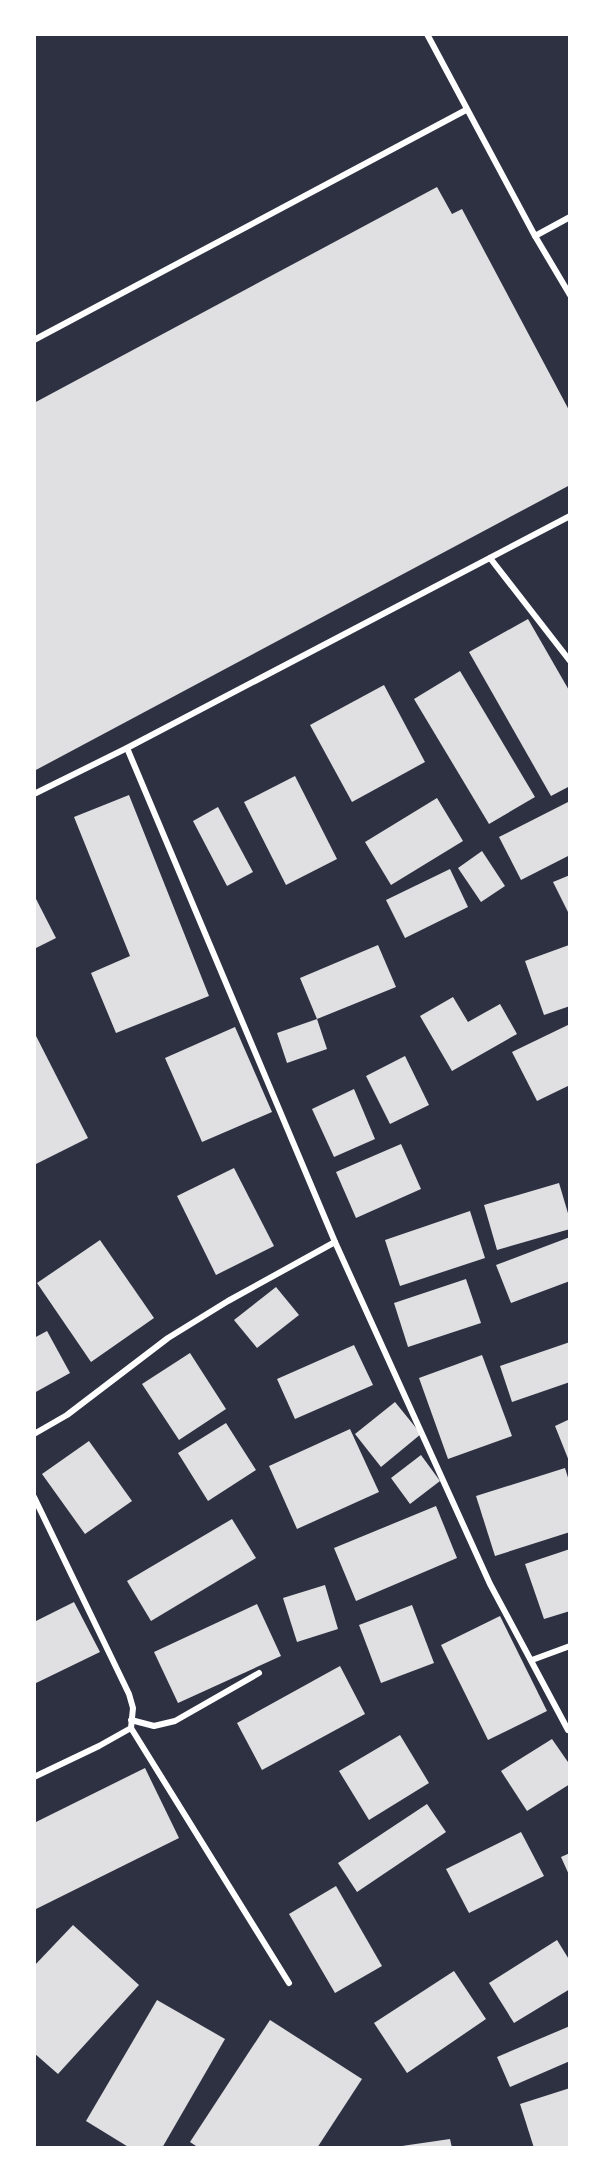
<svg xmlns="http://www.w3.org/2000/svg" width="604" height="2182" font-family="Barlow,sans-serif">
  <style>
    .building { fill: #e0e0e3 }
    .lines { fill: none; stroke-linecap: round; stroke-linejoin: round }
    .minor { stroke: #fff; stroke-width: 6 }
  </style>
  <rect width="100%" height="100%" fill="#2d3142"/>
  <g class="building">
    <path d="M 437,187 L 452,214 L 462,209 L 570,412 L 570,485 L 34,771 L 34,403 Z"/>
    <path d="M 528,619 L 570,692 L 570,786 L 551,796 L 469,652 Z"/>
    <path d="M 460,671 L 535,797 L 489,824 L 414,699 Z"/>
    <path d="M 384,685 L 425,762 L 352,802 L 310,725 Z"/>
    <path d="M 295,776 L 337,859 L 286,885 L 244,802 Z"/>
    <path d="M 129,795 L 209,996 L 116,1033 L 91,973 L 130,956 L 74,817 Z"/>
    <path d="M 437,798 L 463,841 L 391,885 L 365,842 Z"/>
    <path d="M 570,801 L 570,855 L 521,880 L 499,837 Z"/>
    <path d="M 218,807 L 253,872 L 227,886 L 193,821 Z"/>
    <path d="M 482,851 L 505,886 L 481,902 L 458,868 Z"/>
    <path d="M 450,869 L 468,907 L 405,938 L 386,900 Z"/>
    <path d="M 570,875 L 570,916 L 553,882 Z"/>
    <path d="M 34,895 L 56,938 L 34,949 Z"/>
    <path d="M 378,945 L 396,987 L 317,1019 L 300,978 Z"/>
    <path d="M 569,945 L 570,1006 L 544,1015 L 525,961 Z"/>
    <path d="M 453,997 L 468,1022 L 500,1004 L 517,1034 L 452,1071 L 420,1016 Z"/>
    <path d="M 317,1019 L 327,1049 L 287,1063 L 277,1033 Z"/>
    <path d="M 570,1024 L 570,1085 L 537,1101 L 512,1052 Z"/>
    <path d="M 235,1027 L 272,1112 L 202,1142 L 165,1058 Z"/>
    <path d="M 34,1032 L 88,1138 L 34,1165 Z"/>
    <path d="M 405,1056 L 429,1105 L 390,1124 L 366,1076 Z"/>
    <path d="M 354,1089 L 375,1139 L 334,1157 L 312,1109 Z"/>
    <path d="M 401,1144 L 421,1189 L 356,1218 L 336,1172 Z"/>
    <path d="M 234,1168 L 274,1246 L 216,1275 L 177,1196 Z"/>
    <path d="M 559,1183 L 570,1220 L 570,1229 L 497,1250 L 484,1205 Z"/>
    <path d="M 470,1211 L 485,1258 L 400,1286 L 385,1240 Z"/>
    <path d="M 570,1237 L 570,1281 L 511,1303 L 496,1265 Z"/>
    <path d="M 100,1240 L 154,1318 L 91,1362 L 37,1283 Z"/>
    <path d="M 466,1279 L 481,1323 L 408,1347 L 394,1303 Z"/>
    <path d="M 276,1287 L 299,1315 L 257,1348 L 234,1320 Z"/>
    <path d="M 47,1331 L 70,1373 L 34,1393 L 34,1338 Z"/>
    <path d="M 570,1342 L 570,1382 L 512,1402 L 500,1366 Z"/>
    <path d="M 354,1345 L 373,1385 L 295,1419 L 277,1379 Z"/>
    <path d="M 190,1353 L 226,1409 L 179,1440 L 142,1384 Z"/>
    <path d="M 482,1355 L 512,1436 L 448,1459 L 419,1378 Z"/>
    <path d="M 395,1402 L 421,1434 L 381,1467 L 355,1434 Z"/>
    <path d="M 570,1419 L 570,1461 L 569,1461 L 555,1426 Z"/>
    <path d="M 226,1423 L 256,1470 L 208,1501 L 178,1453 Z"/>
    <path d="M 350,1429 L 379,1492 L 297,1529 L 269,1466 Z"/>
    <path d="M 89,1441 L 132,1501 L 85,1534 L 42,1474 Z"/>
    <path d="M 421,1455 L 440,1481 L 410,1504 L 391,1478 Z"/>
    <path d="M 565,1468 L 570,1484 L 570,1532 L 495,1556 L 476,1496 Z"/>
    <path d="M 436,1506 L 457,1558 L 356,1601 L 334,1548 Z"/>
    <path d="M 232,1519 L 256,1558 L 151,1621 L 127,1581 Z"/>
    <path d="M 570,1549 L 570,1611 L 544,1619 L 525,1564 Z"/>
    <path d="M 325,1585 L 338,1629 L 297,1642 L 283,1598 Z"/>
    <path d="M 74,1602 L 100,1652 L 34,1684 L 34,1622 Z"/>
    <path d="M 257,1604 L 281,1656 L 178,1703 L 154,1652 Z"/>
    <path d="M 412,1605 L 434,1663 L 381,1683 L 359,1625 Z"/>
    <path d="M 500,1616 L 547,1711 L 488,1740 L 441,1645 Z"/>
    <path d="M 340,1666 L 365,1714 L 262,1770 L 237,1723 Z"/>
    <path d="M 400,1735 L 429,1783 L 369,1820 L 339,1771 Z"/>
    <path d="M 552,1739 L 570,1765 L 570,1784 L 527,1811 L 501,1771 Z"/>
    <path d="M 145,1768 L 179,1838 L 34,1910 L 34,1823 Z"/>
    <path d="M 427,1804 L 446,1832 L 357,1892 L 338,1863 Z"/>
    <path d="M 521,1832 L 544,1876 L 469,1913 L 446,1869 Z"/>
    <path d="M 570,1853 L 570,1877 L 561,1857 Z"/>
    <path d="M 336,1886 L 382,1966 L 335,1993 L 289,1914 Z"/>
    <path d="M 73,1925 L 139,1985 L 58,2074 L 34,2053 L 34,1966 Z"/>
    <path d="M 557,1940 L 570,1961 L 570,1989 L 514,2023 L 489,1983 Z"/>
    <path d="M 454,1971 L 486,2019 L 407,2073 L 374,2023 Z"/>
    <path d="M 157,2000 L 225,2039 L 162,2148 L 130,2148 L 86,2121 Z"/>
    <path d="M 270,2020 L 362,2079 L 317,2148 L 199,2148 L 190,2142 Z"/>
    <path d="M 570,2026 L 570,2061 L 510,2087 L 497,2057 Z"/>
    <path d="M 570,2088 L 570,2148 L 534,2148 L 520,2104 Z"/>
    <path d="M 450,2139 L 452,2148 L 402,2148 L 402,2146 Z"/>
  </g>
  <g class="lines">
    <g class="minor">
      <path d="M 427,34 L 535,236 L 570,295"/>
      <path d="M 535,236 L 570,217"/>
      <path d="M 34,340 L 466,110"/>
      <path d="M 490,558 L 570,661"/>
      <path d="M 127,748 L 335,1242 L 490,1584 L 568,1730"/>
      <path d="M 34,794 L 127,748 L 570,516"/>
      <path d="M 34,1434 L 67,1415 L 168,1338 L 228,1301 L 335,1242"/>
      <path d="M 34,1497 L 129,1694 L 133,1708 L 131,1728 L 99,1746 L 34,1777"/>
      <path d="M 532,1660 L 570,1646"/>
      <path d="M 131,1720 L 154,1726 L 175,1721 L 259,1673"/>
      <path d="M 131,1728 L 289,1983"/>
    </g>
  </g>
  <rect width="604" height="2182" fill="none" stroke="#ffffff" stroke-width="72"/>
</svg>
